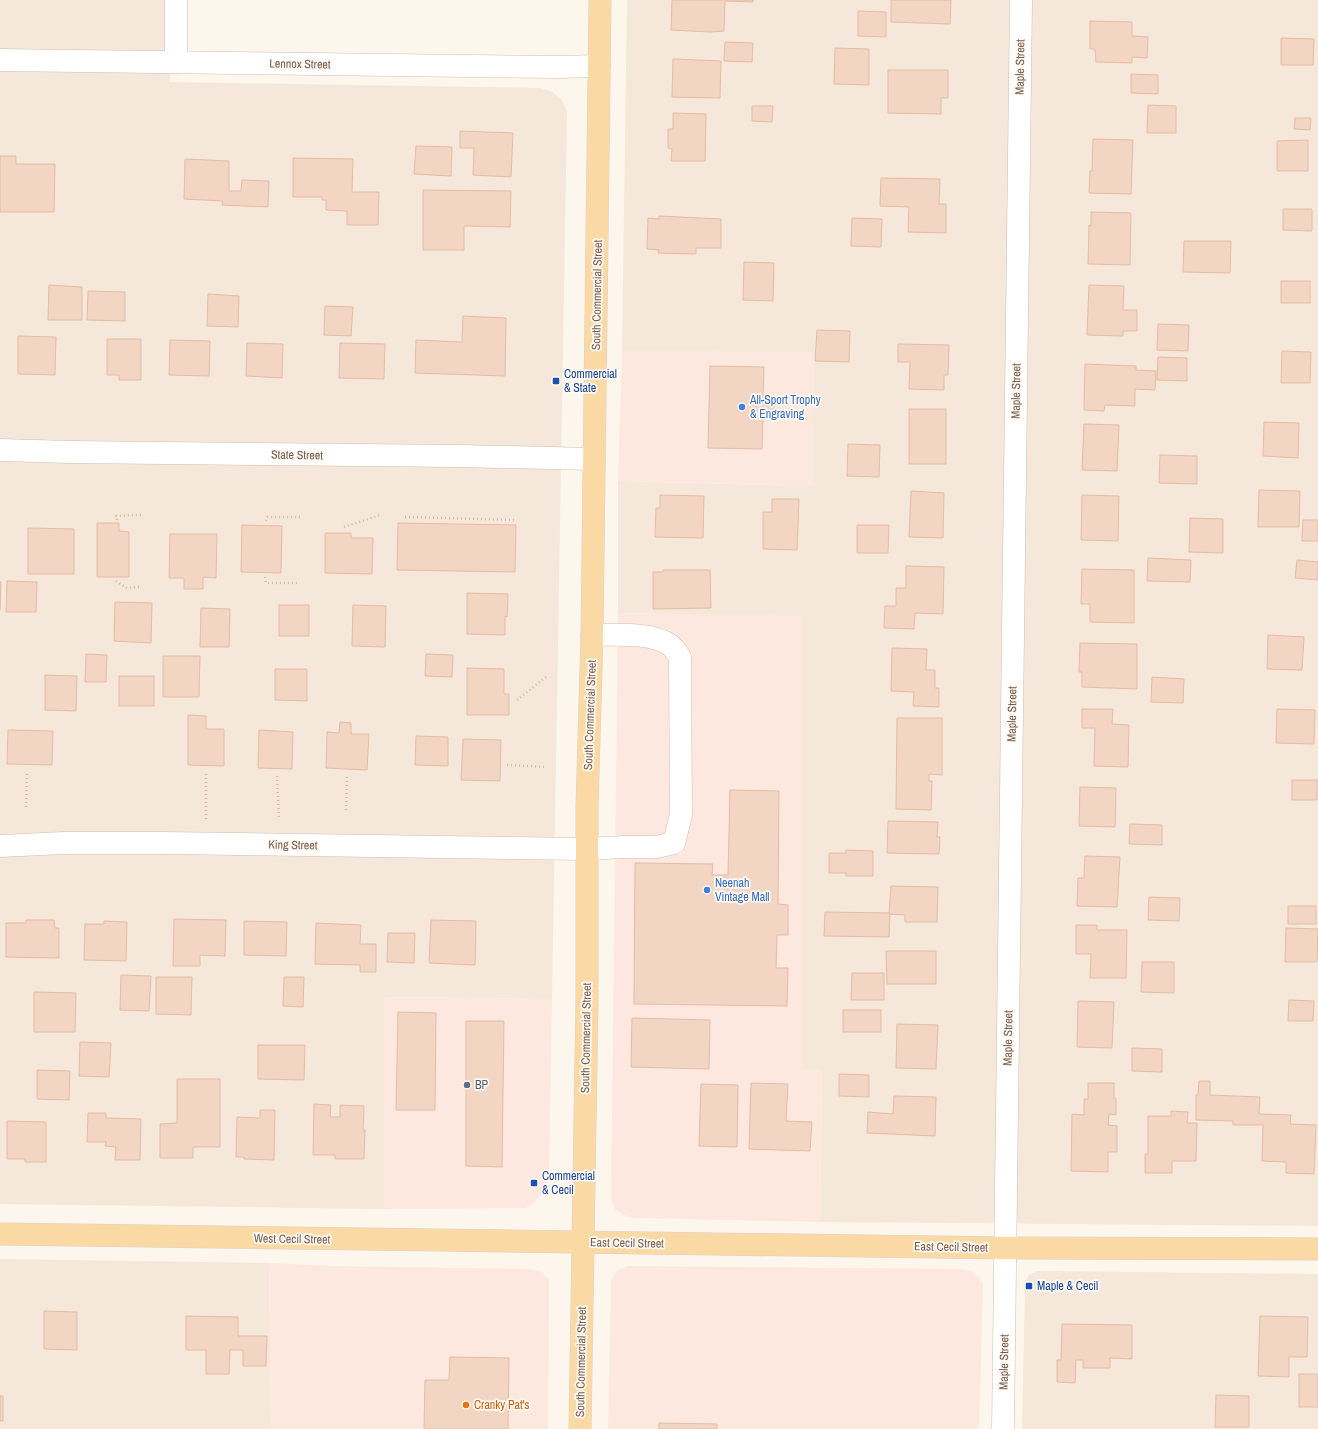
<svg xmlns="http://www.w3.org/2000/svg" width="1318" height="1429" font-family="'Archivo Narrow',sans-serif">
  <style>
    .residential { fill: #f5e8da }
    .commercial { fill: #fde8e0 }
    .building { fill: #f3d5c3; stroke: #e6bba3 }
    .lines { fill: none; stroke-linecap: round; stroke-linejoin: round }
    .minor-casing { stroke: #d1beb0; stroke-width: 23 }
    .major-casing { stroke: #dad1cd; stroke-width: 23 }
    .path { stroke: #d9b8a5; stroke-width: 2.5; stroke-dasharray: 1 3; stroke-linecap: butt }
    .minor { stroke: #fff; stroke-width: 22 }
    .major { stroke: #fbd9a5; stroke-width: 22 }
    .transit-dot { fill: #1a4fb4; stroke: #fffaf3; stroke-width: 1.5 }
    .shop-dot { fill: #3f7fe0; stroke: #fffaf3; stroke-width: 1.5 }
    .service-dot { fill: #5c6f8a; stroke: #fffaf3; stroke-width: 1.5 }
    .food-dot { fill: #e8710a; stroke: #fffaf3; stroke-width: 1.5 }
    .labels { text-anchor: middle; stroke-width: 3.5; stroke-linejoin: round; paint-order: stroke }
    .street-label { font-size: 12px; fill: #7a5c4d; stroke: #fffaf3 }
    .transit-label { font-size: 12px; fill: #164399; stroke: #fffaf3; text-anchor: start }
    .shop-label { font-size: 12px; fill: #366cbe; stroke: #fffaf3; text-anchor: start }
    .service-label { font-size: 12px; fill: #4e5e75; stroke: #fffaf3; text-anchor: start }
    .food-label { font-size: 12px; fill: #c56008; stroke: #fffaf3; text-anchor: start }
  </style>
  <rect width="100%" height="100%" fill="#fdf6ec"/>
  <g class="residential">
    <path d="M 0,0 L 171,0 L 170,82 L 541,88 L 552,92 L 562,100 L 567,112 L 552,999 L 384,997 L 384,1209 L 0,1204 Z"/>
    <path d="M 627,0 L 1318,0 L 1318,1226 L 820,1222 L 822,1071 L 802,1070 L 802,617 L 618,613 L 618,481 L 812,486 L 814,353 L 622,351 Z"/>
    <path d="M 0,1259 L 269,1263 L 271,1429 L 0,1429 Z"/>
    <path d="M 1037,1271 L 1318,1274 L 1318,1429 L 1022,1429 L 1025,1289 L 1025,1282 L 1029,1275 Z"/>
  </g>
  <g class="commercial">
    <path d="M 622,351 L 814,352 L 813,486 L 618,481 Z"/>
    <path d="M 618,613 L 802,616 L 802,1070 L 822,1071 L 820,1222 L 633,1218 L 624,1215 L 615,1209 L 611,1199 Z"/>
    <path d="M 384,997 L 552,999 L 549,1172 L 546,1184 L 541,1195 L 532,1204 L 524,1208 L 384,1209 Z"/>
    <path d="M 269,1263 L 333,1266 L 529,1269 L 541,1272 L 548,1279 L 549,1283 L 548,1429 L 271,1429 Z"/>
    <path d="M 628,1266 L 960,1269 L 972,1272 L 979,1278 L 983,1283 L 979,1429 L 608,1429 L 611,1281 L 617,1270 Z"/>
  </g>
  <g class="building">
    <path d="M 672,0 L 753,0 L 753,2 L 725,1 L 724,31 L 710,32 L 671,30 Z"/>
    <path d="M 891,0 L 951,0 L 950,24 L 891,22 Z"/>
    <path d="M 858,11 L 886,12 L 886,37 L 858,36 Z"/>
    <path d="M 1090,21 L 1132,22 L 1132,36 L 1148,37 L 1147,58 L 1132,57 L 1132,63 L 1096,62 L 1095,49 L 1090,49 Z"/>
    <path d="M 1281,38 L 1314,39 L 1313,65 L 1281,65 Z"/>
    <path d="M 725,42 L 753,43 L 752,62 L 724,61 Z"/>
    <path d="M 835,48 L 869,49 L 869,85 L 834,84 Z"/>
    <path d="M 673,59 L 721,61 L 720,98 L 672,97 Z"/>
    <path d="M 888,70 L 948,70 L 948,98 L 941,98 L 941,114 L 888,113 Z"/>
    <path d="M 1131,74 L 1158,75 L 1158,94 L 1131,93 Z"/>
    <path d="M 1148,105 L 1176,106 L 1176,133 L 1147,133 Z"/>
    <path d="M 752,106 L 773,106 L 772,122 L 752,121 Z"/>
    <path d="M 673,113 L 706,114 L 705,161 L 671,161 L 672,149 L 668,148 L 668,129 L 673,129 Z"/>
    <path d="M 1295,118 L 1311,118 L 1310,130 L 1294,129 Z"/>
    <path d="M 460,131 L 513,133 L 511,177 L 473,175 L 474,148 L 460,148 Z"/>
    <path d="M 1093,139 L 1133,140 L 1131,194 L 1089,193 L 1090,171 L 1092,171 Z"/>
    <path d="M 1308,140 L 1308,171 L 1277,171 L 1277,141 Z"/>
    <path d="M 416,146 L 452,147 L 451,176 L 414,174 Z"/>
    <path d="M 0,156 L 16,156 L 16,164 L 55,164 L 54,212 L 0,212 Z"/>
    <path d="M 293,158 L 353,159 L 352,192 L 379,192 L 378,225 L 347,225 L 347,211 L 326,210 L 326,200 L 322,200 L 322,197 L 293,197 Z"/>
    <path d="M 185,159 L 229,161 L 229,191 L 241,191 L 242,180 L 269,181 L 268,207 L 222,205 L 223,201 L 184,199 Z"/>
    <path d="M 881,178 L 940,179 L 939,204 L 946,204 L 946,233 L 908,232 L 909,207 L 880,206 Z"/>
    <path d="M 423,190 L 511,191 L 510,227 L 464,226 L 464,250 L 423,250 Z"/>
    <path d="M 1283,209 L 1312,209 L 1312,231 L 1283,230 Z"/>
    <path d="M 1091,212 L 1131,213 L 1130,265 L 1088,264 L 1089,225 L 1091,226 Z"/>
    <path d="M 659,216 L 721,219 L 721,248 L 696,248 L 696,254 L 658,253 L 659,250 L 647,249 L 648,218 L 659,219 Z"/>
    <path d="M 852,218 L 882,219 L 881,247 L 851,246 Z"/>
    <path d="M 1184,241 L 1231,241 L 1230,273 L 1183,272 Z"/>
    <path d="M 744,262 L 774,263 L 773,301 L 743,300 Z"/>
    <rect x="1281" y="281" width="29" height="22"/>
    <path d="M 49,285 L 82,287 L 82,320 L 48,320 Z"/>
    <path d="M 1089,285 L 1124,286 L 1123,310 L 1137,310 L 1137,331 L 1123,331 L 1123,336 L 1087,335 Z"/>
    <path d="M 88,291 L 125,292 L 125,321 L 87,320 Z"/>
    <path d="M 208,294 L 239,296 L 238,327 L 207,326 Z"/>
    <path d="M 325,306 L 353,307 L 351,336 L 324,335 Z"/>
    <path d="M 463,316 L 506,318 L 505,376 L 415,373 L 416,340 L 462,342 Z"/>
    <path d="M 1158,324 L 1189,325 L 1188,351 L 1157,350 Z"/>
    <path d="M 817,330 L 850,331 L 849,362 L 815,361 Z"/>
    <path d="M 18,336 L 56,337 L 55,375 L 18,374 Z"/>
    <path d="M 107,339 L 141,339 L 141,380 L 119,380 L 119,375 L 107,375 Z"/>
    <path d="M 170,340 L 210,341 L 209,376 L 169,375 Z"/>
    <path d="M 247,343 L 283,344 L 282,378 L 246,376 Z"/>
    <path d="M 340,343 L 385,344 L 384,379 L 339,378 Z"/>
    <path d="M 898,344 L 949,345 L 948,375 L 944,375 L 944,390 L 909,389 L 910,362 L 898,362 Z"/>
    <path d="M 1282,351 L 1311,352 L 1310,383 L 1281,383 Z"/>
    <path d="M 1158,357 L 1187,358 L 1187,381 L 1157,380 Z"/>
    <path d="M 1085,364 L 1136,366 L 1136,370 L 1156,371 L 1155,390 L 1135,389 L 1135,406 L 1105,405 L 1104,411 L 1084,410 Z"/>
    <path d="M 710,366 L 764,367 L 763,399 L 774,399 L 774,416 L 763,416 L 762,449 L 708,448 Z"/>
    <rect x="909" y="409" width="37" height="55"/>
    <path d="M 1264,422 L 1299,423 L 1298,458 L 1263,456 Z"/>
    <path d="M 1084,424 L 1119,425 L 1117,471 L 1082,470 Z"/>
    <path d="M 848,444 L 880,445 L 879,477 L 847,476 Z"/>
    <path d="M 1160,455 L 1197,456 L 1197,484 L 1159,483 Z"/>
    <path d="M 1259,490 L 1300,491 L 1299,527 L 1258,527 Z"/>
    <path d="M 911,491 L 944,493 L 943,538 L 909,537 Z"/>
    <path d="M 660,495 L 704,496 L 703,538 L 655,537 L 656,508 L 660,508 Z"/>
    <path d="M 1082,495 L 1119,496 L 1118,541 L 1081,540 Z"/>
    <path d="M 772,499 L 799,499 L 797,550 L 763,549 L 763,512 L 772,512 Z"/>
    <path d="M 1190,518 L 1223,519 L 1223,553 L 1189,552 Z"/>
    <path d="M 1303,520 L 1318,520 L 1318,541 L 1302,541 Z"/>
    <path d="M 97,523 L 119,523 L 119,531 L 129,532 L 129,577 L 97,577 Z"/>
    <path d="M 398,523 L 516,525 L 515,572 L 397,570 Z"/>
    <path d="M 242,525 L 282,526 L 281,573 L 241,572 Z"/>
    <path d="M 857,525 L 889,525 L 888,553 L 857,553 Z"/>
    <path d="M 28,528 L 74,529 L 74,574 L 28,574 Z"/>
    <path d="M 325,533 L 351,533 L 351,538 L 373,538 L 372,574 L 325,573 Z"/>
    <path d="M 170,534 L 217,534 L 216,578 L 203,577 L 203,589 L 184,589 L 184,578 L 169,578 Z"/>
    <path d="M 1148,558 L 1191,560 L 1190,582 L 1147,581 Z"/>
    <path d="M 1297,560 L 1318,562 L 1318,580 L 1295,578 Z"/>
    <path d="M 906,566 L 944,567 L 943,614 L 915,613 L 914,629 L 884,628 L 885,606 L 896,606 L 896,588 L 906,588 Z"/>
    <path d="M 1082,569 L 1134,570 L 1134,623 L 1090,622 L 1090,604 L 1081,604 Z"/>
    <path d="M 663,570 L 710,570 L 711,608 L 653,609 L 653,572 L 663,572 Z"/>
    <path d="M 7,581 L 37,582 L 36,612 L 6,612 Z"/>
    <path d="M 0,582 L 1,582 L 0,610 Z"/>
    <path d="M 467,593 L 508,594 L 507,617 L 505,616 L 505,635 L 467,634 Z"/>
    <path d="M 115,602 L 152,603 L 151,643 L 114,641 Z"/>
    <rect x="279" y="605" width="30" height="31"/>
    <path d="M 353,605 L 386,606 L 385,647 L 352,646 Z"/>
    <path d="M 201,608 L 230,609 L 229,647 L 200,647 Z"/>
    <path d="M 1268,635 L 1304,637 L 1302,670 L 1267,669 Z"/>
    <path d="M 1080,643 L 1137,644 L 1137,689 L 1082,687 L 1082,672 L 1079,672 Z"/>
    <path d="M 892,648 L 927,649 L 926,670 L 935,670 L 935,688 L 939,688 L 939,707 L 913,706 L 914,692 L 891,691 Z"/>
    <path d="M 86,654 L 107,655 L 106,682 L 85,682 Z"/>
    <path d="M 426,654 L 453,655 L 452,677 L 425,676 Z"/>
    <path d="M 163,656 L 200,656 L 199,697 L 163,697 Z"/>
    <path d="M 467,668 L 504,669 L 504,694 L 509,694 L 509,715 L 467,715 Z"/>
    <path d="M 275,669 L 307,669 L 307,701 L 275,700 Z"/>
    <path d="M 45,675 L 77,676 L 76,711 L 45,710 Z"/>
    <rect x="119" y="676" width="35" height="30"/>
    <path d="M 1152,677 L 1184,679 L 1183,703 L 1151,702 Z"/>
    <path d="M 1082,709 L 1113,709 L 1112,724 L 1129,725 L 1128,767 L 1094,766 L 1095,728 L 1082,728 Z"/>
    <path d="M 1277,709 L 1315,710 L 1314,744 L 1276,743 Z"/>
    <path d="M 188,715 L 206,716 L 206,729 L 224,729 L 224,766 L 188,765 Z"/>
    <path d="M 897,718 L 942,718 L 942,775 L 929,774 L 929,781 L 932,781 L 931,810 L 896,809 Z"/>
    <path d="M 340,722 L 351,723 L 351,734 L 369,734 L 367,770 L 326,768 L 327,732 L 339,733 Z"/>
    <path d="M 8,730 L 53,731 L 52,765 L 7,764 Z"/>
    <path d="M 259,730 L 293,732 L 292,769 L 258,768 Z"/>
    <path d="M 416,736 L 448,737 L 448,766 L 415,765 Z"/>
    <path d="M 463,739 L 501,740 L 500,781 L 461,780 Z"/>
    <rect x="1292" y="780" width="25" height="20"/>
    <path d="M 1080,787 L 1116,788 L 1115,827 L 1079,826 Z"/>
    <path d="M 730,790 L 779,791 L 778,904 L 788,905 L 788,935 L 777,935 L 776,968 L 788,968 L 787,1006 L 634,1004 L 635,863 L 713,864 L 712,875 L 728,875 Z"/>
    <path d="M 888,821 L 938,822 L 937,837 L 940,837 L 939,854 L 887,853 Z"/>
    <path d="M 1130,824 L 1162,825 L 1162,845 L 1129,844 Z"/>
    <path d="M 846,850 L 873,851 L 873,876 L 846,876 L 846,873 L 829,873 L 829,853 L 846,853 Z"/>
    <path d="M 1085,856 L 1120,857 L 1117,907 L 1077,906 L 1078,878 L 1084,878 Z"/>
    <path d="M 891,886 L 938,887 L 937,922 L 905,922 L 905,915 L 889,914 Z"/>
    <path d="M 1149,897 L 1180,898 L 1179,921 L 1148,920 Z"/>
    <rect x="1288" y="906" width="28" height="18"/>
    <path d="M 825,912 L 890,913 L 889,937 L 824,936 Z"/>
    <path d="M 174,919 L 226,920 L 225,956 L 200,955 L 200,966 L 173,966 Z"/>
    <path d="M 26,920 L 54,920 L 55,928 L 59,928 L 59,958 L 6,957 L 6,923 L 26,923 Z"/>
    <path d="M 431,920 L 476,921 L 475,965 L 429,963 Z"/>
    <path d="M 104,921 L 127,922 L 126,961 L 84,960 L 85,924 L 104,924 Z"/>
    <path d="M 244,921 L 287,922 L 286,956 L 244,955 Z"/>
    <path d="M 316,923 L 361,925 L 360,944 L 376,944 L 376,972 L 360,972 L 360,965 L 315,964 Z"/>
    <path d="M 1076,925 L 1097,925 L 1097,930 L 1127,930 L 1126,978 L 1090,978 L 1091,954 L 1076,954 Z"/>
    <path d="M 1286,928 L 1318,929 L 1317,962 L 1285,962 Z"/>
    <path d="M 388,933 L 415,933 L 414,963 L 387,962 Z"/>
    <path d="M 886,951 L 936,951 L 936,984 L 887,984 Z"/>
    <path d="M 1142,962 L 1174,962 L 1174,993 L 1141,992 Z"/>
    <path d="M 852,973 L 884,973 L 884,1000 L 851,1000 Z"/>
    <path d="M 121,975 L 151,976 L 149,1011 L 120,1010 Z"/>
    <path d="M 156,977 L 192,977 L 191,1015 L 156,1014 Z"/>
    <path d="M 284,977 L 304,977 L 303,1007 L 283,1006 Z"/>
    <path d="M 34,992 L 76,993 L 75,1032 L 34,1032 Z"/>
    <path d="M 1289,1000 L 1314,1001 L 1313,1021 L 1288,1021 Z"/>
    <path d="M 1078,1001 L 1114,1002 L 1112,1048 L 1077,1047 Z"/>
    <rect x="843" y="1010" width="38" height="22"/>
    <path d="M 398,1012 L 436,1013 L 435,1110 L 396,1110 Z"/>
    <path d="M 632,1018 L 710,1020 L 709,1069 L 631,1067 Z"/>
    <path d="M 466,1021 L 504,1021 L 502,1167 L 466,1166 Z"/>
    <path d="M 897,1024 L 938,1025 L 936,1069 L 896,1068 Z"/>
    <path d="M 80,1042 L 111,1043 L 109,1077 L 79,1076 Z"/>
    <path d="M 258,1045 L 305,1045 L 304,1080 L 258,1079 Z"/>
    <path d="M 1132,1048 L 1162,1049 L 1162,1072 L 1132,1071 Z"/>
    <path d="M 37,1070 L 70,1071 L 69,1100 L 37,1099 Z"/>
    <path d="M 839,1074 L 869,1075 L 869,1097 L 839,1096 Z"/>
    <path d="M 177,1079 L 220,1079 L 220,1147 L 193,1147 L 193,1158 L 160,1158 L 160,1124 L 177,1123 Z"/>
    <path d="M 1199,1081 L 1210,1081 L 1210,1095 L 1260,1097 L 1259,1114 L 1291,1115 L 1290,1124 L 1316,1125 L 1314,1174 L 1286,1173 L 1286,1162 L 1262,1161 L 1263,1125 L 1233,1125 L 1233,1121 L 1196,1120 L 1196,1095 L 1198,1095 Z"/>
    <path d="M 751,1083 L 788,1084 L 786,1121 L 812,1122 L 810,1151 L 749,1149 Z"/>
    <path d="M 1088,1083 L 1114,1083 L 1114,1098 L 1116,1098 L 1116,1115 L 1109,1114 L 1108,1125 L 1117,1126 L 1117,1152 L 1108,1152 L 1108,1172 L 1071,1171 L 1072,1114 L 1084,1115 L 1084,1099 L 1088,1099 Z"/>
    <path d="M 701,1084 L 738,1085 L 737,1147 L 699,1146 Z"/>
    <path d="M 894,1096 L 936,1097 L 935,1136 L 867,1133 L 868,1112 L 893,1114 Z"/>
    <path d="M 314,1104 L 331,1105 L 330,1117 L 340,1117 L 340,1105 L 364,1106 L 363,1129 L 365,1130 L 364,1159 L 335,1159 L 335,1155 L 313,1155 Z"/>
    <path d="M 260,1110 L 275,1110 L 274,1160 L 244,1159 L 244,1157 L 236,1157 L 237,1117 L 260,1118 Z"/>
    <path d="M 1171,1111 L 1188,1112 L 1187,1123 L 1197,1123 L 1196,1161 L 1172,1161 L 1172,1173 L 1145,1173 L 1145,1154 L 1148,1154 L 1148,1116 L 1171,1116 Z"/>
    <path d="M 88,1113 L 106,1113 L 106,1118 L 141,1119 L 140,1160 L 115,1160 L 116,1147 L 105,1146 L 106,1142 L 87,1142 Z"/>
    <path d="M 7,1121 L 46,1122 L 46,1162 L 25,1162 L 25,1159 L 7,1159 Z"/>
    <path d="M 44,1311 L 77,1312 L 77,1350 L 44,1349 Z"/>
    <path d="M 186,1316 L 238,1317 L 238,1336 L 267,1336 L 266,1366 L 243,1366 L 243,1350 L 230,1350 L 229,1374 L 206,1374 L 206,1350 L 186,1350 Z"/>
    <path d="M 1260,1316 L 1308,1317 L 1307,1357 L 1289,1357 L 1289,1377 L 1258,1376 Z"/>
    <path d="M 1062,1324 L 1132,1325 L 1132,1359 L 1110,1358 L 1110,1368 L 1083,1368 L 1083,1360 L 1076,1360 L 1075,1383 L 1057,1382 L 1057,1360 L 1061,1360 Z"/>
    <path d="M 450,1357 L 509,1358 L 508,1429 L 424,1429 L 425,1380 L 449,1380 Z"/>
    <rect x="1299" y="1374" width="19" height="33"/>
    <path d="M 1216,1395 L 1249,1396 L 1249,1427 L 1215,1427 Z"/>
    <rect x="0" y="1396" width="3" height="25"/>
    <path d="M 659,1423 L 717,1424 L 717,1429 L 659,1429 Z"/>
  </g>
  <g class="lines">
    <defs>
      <g id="minor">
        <path d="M 0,60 L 557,67 L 599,66"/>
        <path d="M 176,62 L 176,0"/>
        <path d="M 0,450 L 70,452 L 459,456 L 594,459"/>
        <path d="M 0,846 L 63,843 L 164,843 L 587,849 L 624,847 L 656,847 L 674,843 L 681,815 L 680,657 C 677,653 674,648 670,645 C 652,632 614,635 592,635"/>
        <path d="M 1003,1429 L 1021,0"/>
      </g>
      <g id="major">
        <path d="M 0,1234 L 1005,1248 L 1318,1249"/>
        <path d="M 580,1429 L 587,999 L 587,807 L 592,635 L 600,0"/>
      </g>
    </defs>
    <use href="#minor" class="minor-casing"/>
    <use href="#major" class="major-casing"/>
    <g class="path">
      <path d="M 405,517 L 516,520"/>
      <path d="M 117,520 L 116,516 L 141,515"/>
      <path d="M 266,521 L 267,517 L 300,517"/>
      <path d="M 344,527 L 380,515"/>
      <path d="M 265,577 L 266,583 L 299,583"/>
      <path d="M 116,581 L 127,588 L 139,587"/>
      <path d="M 517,700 L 546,677"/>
      <path d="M 507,765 L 545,767"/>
      <path d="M 277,776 L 279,820"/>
      <path d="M 26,807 L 27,771"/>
      <path d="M 346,810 L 347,774"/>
      <path d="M 206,819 L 206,771"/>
    </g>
    <use href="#minor" class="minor"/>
    <use href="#major" class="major"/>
  </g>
  <g class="transit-dot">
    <rect x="552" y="377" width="8" height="8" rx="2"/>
    <rect x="530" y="1179" width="8" height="8" rx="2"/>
    <rect x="1025" y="1282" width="8" height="8" rx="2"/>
  </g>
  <g class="shop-dot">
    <circle cx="742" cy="407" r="4"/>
    <circle cx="707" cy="890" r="4"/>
  </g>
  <circle class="service-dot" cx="467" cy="1085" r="4"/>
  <circle class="food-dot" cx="466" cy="1405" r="4"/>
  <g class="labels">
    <g class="street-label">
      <text transform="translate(300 64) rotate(1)" y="4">Lennox Street</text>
      <text transform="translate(1020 67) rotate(-89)" y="4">Maple Street</text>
      <text transform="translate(597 295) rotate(-89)" y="4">South Commercial Street</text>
      <text transform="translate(1016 391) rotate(-89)" y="4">Maple Street</text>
      <text transform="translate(297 455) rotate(1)" y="4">State Street</text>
      <text transform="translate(1012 714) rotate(-89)" y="4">Maple Street</text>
      <text transform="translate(590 715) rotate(-88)" y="4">South Commercial Street</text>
      <text transform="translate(293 845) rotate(1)" y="4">King Street</text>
      <text transform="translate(586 1038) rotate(-89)" y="4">South Commercial Street</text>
      <text transform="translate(1008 1038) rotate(-89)" y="4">Maple Street</text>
      <text transform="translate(292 1239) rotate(1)" y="4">West Cecil Street</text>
      <text transform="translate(627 1243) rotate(1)" y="4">East Cecil Street</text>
      <text transform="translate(951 1247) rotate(1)" y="4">East Cecil Street</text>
      <text transform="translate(581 1362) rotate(-89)" y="4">South Commercial Street</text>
      <text transform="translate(1004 1362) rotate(-89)" y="4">Maple Street</text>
    </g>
    <g class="transit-label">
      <text x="564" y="378">Commercial<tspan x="564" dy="14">&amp; State</tspan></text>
      <text x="542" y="1180">Commercial<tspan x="542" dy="14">&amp; Cecil</tspan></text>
      <text x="1037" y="1290">Maple &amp; Cecil</text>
    </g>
    <g class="shop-label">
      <text x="750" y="404">All-Sport Trophy<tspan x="750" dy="14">&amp; Engraving</tspan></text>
      <text x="715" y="887">Neenah<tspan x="715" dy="14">Vintage Mall</tspan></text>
    </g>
    <g class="service-label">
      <text x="475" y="1089">BP</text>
    </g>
    <g class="food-label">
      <text x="474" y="1409">Cranky Pat's</text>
    </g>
  </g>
</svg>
